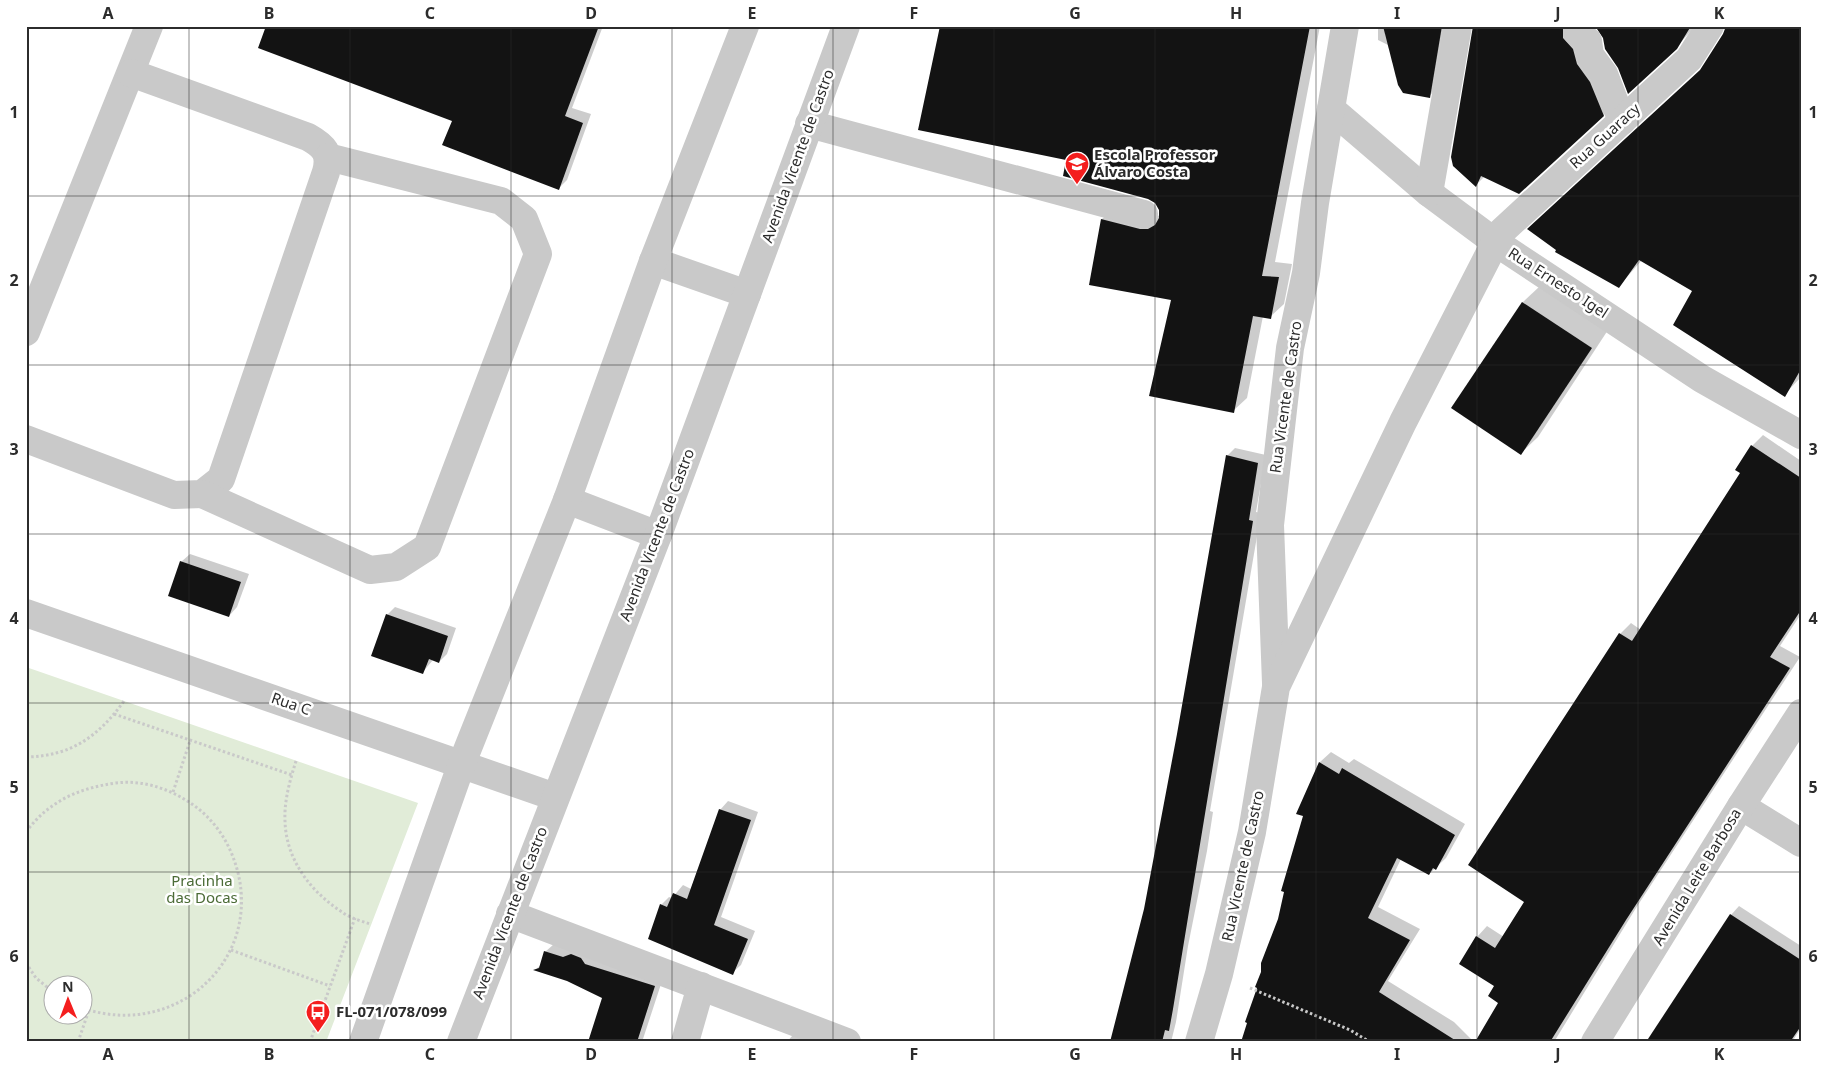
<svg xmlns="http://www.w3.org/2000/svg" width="1827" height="1068" font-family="'Noto Sans',sans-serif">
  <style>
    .green { fill: #e1ecd8; fill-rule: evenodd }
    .shadow { fill: #0003 }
    .building { fill: #131313 }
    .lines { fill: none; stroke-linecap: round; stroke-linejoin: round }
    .path { stroke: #c9c9c9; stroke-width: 3; stroke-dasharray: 2.5 2.5; stroke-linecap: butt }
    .minor { stroke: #c9c9c9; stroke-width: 28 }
    .grid { fill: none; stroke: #2c2c2c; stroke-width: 1; stroke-opacity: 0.55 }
    .labels { text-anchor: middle; stroke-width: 5; stroke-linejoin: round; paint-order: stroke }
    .street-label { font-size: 15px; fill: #2c2c2c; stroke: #fff }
    .poi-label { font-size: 15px; font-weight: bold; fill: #2c2c2c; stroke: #fff; text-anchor: start }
    .park-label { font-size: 15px; fill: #4b6b36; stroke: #fff }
    .neatline { fill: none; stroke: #2c2c2c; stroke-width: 2 }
    .grid-label { font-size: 16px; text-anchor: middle; font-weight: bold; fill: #2c2c2c }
  </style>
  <rect width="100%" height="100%" fill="#fff"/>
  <path class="green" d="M 26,667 L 418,803 L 326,1042 L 26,1042 ZM 52,986 L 82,986 L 82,1016 L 52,1016 Z"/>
  <g class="shadow">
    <path d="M 267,26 L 603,26 L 572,108 L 591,114 L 567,180 L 559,188 L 453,121 Z"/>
    <path d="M 941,26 L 1320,26 L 1275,262 L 1292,264 L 1284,304 L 1270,317 L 1263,316 L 1247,398 L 1233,411 L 1172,299 L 1090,284 L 1102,219 L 1116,206 L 1160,216 L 1160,209 L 1156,202 L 1068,159 Z"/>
    <path d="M 1378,26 L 1454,26 L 1443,83 L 1429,96 L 1390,46 L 1378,40 Z"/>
    <path d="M 1474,26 L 1578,26 L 1616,102 L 1603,116 L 1485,176 L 1476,185 Z"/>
    <path d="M 1596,26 L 1695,26 L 1676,48 L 1604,38 Z"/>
    <path d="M 1801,26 L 1801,377 L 1784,395 L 1694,290 L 1642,260 L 1619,286 L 1702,69 L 1727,27 Z"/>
    <path d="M 1540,286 L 1608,330 L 1538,437 L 1521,453 L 1453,408 L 1523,302 Z"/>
    <path d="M 1763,435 L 1801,461 L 1801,614 L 1780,646 L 1800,657 L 1636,908 L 1554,1042 L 1476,1042 L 1500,1003 L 1496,986 L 1477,937 L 1487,926 L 1504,937 L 1526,902 L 1620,634 L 1631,623 L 1641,630 L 1742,473 L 1752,446 Z"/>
    <path d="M 1235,448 L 1266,455 L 1256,512 L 1261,513 L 1210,811 L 1213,812 L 1207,851 L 1188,946 L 1176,1022 L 1171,1042 L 1112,1042 L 1145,909 L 1178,735 L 1227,456 Z"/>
    <path d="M 190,554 L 249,574 L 237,607 L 229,616 L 181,562 Z"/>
    <path d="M 395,607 L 456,628 L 447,654 L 439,662 L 433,660 L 422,673 L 387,615 Z"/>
    <path d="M 1331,752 L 1349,763 L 1354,759 L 1465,824 L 1446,858 L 1429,874 L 1401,859 L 1378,907 L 1420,929 L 1388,981 L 1454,1022 L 1474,1042 L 1243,1042 L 1280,919 L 1305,816 L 1298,813 L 1320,762 Z"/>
    <path d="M 728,801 L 758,812 L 721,917 L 755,931 L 741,965 L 732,973 L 661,905 L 669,897 L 672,898 L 683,885 L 691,889 L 720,810 Z"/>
    <path d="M 1739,906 L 1801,946 L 1801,1028 L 1792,1042 L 1654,1042 L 1731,915 Z"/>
    <path d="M 554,944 L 663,978 L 642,1042 L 589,1042 L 604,997 L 567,980 L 535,970 L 542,964 L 545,952 Z"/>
    <path d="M 797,1030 L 815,1042 L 787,1042 Z"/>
  </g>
  <g class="building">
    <path d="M 266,26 L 599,26 L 565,116 L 583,123 L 559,190 L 442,145 L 452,121 L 258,48 Z"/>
    <path d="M 940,26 L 1310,26 L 1262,276 L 1279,277 L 1271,319 L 1253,316 L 1234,413 L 1149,396 L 1171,300 L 1089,285 L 1101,219 L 1140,229 L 1148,229 L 1155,225 L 1159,218 L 1159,210 L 1155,203 L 1148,199 L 1063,176 L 1066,160 L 918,130 Z"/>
    <path d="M 1383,26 L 1442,26 L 1430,98 L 1403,93 L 1398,85 Z"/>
    <path d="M 1473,26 L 1563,26 L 1563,38 L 1573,49 L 1577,64 L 1590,82 L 1604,116 L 1519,194 L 1481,176 L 1476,187 L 1453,166 L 1451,157 Z"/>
    <path d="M 1595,26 L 1691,26 L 1677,49 L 1628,94 L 1618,68 L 1605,49 L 1603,38 Z"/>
    <path d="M 1726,26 L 1801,26 L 1801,369 L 1785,397 L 1673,325 L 1692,291 L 1639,260 L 1619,288 L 1555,252 L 1556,250 L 1527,229 L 1700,70 L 1723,34 Z"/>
    <path d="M 1522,302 L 1592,348 L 1521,455 L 1451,408 Z"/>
    <path d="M 1751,445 L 1801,478 L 1801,610 L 1770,657 L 1790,668 L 1626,920 L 1550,1042 L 1475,1042 L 1498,1003 L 1488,996 L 1494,986 L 1459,964 L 1476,936 L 1495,948 L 1524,902 L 1468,865 L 1619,633 L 1632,641 L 1740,473 L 1735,470 Z"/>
    <path d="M 1226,455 L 1258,463 L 1249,520 L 1253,521 L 1173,1009 L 1169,1031 L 1165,1030 L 1162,1042 L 1110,1042 L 1144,909 L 1177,734 Z"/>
    <path d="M 180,561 L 241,582 L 229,617 L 168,596 Z"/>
    <path d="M 386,614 L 448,636 L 439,663 L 429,659 L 423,674 L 371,656 Z"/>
    <path d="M 1319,762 L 1339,774 L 1342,768 L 1455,835 L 1436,870 L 1433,868 L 1429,875 L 1397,858 L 1368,918 L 1410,940 L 1379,992 L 1458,1042 L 1241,1042 L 1247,1023 L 1245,1022 L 1257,988 L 1255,987 L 1261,972 L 1261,963 L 1278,919 L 1284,892 L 1281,891 L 1303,816 L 1296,814 Z"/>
    <path d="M 719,809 L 751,820 L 714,925 L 748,939 L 733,975 L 648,939 L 660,904 L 667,907 L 673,893 L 687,899 Z"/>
    <path d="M 1730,914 L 1801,960 L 1801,1026 L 1790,1042 L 1646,1042 Z"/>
    <path d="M 544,951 L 563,957 L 571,954 L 581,958 L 585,964 L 655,986 L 637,1042 L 588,1042 L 602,998 L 567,981 L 533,970 L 539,968 Z"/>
  </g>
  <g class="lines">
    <g class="path">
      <path d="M 114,714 L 292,775"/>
      <path d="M 26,757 C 71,756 98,737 124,701"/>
      <path d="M 296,761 C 290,780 284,801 285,821 C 286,860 311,892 342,912 C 350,918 361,921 370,924"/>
      <path d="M 173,792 L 190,741"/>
      <path d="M 26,832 C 49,801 79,788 116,783 C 140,780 164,787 184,799 C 205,811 221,829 231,852 C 273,950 182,1042 82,1008"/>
      <path d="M 231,950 L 330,986"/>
      <path d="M 26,963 L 36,978 L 52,991"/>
      <path d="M 1250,988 L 1350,1030 L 1370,1042"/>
      <path d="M 78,1042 L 89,1010"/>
      <path d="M 310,1042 L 355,918"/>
    </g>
    <g class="minor">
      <path d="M 1577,32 L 1588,41 L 1590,55 L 1604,74 L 1622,121"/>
      <path d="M 1331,109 L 1429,193 L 1495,242 L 1702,379 L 1801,435"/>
      <path d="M 809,124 L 1144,214"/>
      <path d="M 1429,193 L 1458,26"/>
      <path d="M 653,261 L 747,294"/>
      <path d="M 26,332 L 149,26"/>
      <path d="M 26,439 L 174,495 L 202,494 L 221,479 L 326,172 C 331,153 324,146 308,137 L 131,73"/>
      <path d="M 202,494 L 370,570 L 396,567 L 427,547 L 538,254 L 524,219 L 501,201 L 328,157"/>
      <path d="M 567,500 L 658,535"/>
      <path d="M 26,613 L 555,797"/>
      <path d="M 1276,683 L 1270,525 L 1290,348 L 1306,273 L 1315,203 L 1345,26"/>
      <path d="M 1741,806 L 1801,843"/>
      <path d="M 510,914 L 847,1042"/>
      <path d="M 363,1042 L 462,763 L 567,500 L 653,261 L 745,26"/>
      <path d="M 461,1042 L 658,535 L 846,26"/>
      <path d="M 685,1042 L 701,986"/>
      <path d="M 1199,1042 L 1219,974 L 1252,832 L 1276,687 L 1403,422 L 1500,233 L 1689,59 L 1710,26"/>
      <path d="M 1595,1042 L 1741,806 L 1801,713"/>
    </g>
  </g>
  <path class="grid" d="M 189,26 L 189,1042M 350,26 L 350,1042M 511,26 L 511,1042M 672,26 L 672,1042M 833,26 L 833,1042M 994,26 L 994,1042M 1155,26 L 1155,1042M 1316,26 L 1316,1042M 1477,26 L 1477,1042M 1638,26 L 1638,1042M 26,196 L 1801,196M 26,365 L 1801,365M 26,534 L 1801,534M 26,703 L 1801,703M 26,872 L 1801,872"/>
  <defs>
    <symbol id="school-pin" viewBox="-11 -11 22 30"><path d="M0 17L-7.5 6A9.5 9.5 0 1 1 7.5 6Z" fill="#f41e1e" stroke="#fff"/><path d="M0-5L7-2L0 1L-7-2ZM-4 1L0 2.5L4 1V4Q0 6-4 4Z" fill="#fff"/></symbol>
    <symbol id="bus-pin" viewBox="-11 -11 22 30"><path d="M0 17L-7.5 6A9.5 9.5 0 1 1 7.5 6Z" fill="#f41e1e" stroke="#fff"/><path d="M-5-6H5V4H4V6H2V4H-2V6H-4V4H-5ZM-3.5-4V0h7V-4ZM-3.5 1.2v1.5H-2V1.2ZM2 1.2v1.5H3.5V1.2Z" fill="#fff"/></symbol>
  </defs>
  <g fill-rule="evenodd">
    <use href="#school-pin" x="1063" y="150" width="28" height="38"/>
    <use href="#bus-pin" x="304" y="998" width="28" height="38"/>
  </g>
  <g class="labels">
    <g class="street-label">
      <text transform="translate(1605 136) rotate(-42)" y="5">Rua Guaracy</text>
      <text transform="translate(798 156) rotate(-70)" y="5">Avenida Vicente de Castro</text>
      <text transform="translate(1558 283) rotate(33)" y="5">Rua Ernesto Igel</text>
      <text transform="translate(1286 397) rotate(-82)" y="5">Rua Vicente de Castro</text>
      <text transform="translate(657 535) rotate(-69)" y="5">Avenida Vicente de Castro</text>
      <text transform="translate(291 704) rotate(19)" y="5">Rua C</text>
      <text transform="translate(1243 866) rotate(-78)" y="5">Rua Vicente de Castro</text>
      <text transform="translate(1697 877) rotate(-59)" y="5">Avenida Leite Barbosa</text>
      <text transform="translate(510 913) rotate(-69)" y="5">Avenida Vicente de Castro</text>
    </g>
    <g class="poi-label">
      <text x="1094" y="160">Escola Professor<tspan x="1094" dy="17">Álvaro Costa</tspan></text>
      <text x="336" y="1017">FL-071/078/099</text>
    </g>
    <g class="park-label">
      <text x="202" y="886">Pracinha<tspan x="202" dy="17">das Docas</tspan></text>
    </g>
  </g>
  <rect width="1827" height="1068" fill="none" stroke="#ffffff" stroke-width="55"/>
  <g transform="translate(68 1000) rotate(359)"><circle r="24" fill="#ffffff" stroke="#ababab"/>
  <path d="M0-4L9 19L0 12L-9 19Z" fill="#f41e1e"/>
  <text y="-8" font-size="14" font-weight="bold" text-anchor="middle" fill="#2c2c2c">N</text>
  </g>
  <rect x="28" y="28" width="1772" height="1012" class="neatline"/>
  <g class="grid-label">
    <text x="108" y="19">A</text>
    <text x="269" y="19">B</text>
    <text x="430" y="19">C</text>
    <text x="591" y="19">D</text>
    <text x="752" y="19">E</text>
    <text x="914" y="19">F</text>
    <text x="1075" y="19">G</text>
    <text x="1236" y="19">H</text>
    <text x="1397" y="19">I</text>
    <text x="1558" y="19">J</text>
    <text x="1719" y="19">K</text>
    <text x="14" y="118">1</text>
    <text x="1813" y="118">1</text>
    <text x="14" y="286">2</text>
    <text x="1813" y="286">2</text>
    <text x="14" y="455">3</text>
    <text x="1813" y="455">3</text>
    <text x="14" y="624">4</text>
    <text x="1813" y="624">4</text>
    <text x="14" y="793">5</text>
    <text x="1813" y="793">5</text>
    <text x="14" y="962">6</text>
    <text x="1813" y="962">6</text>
    <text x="108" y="1060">A</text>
    <text x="269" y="1060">B</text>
    <text x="430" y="1060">C</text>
    <text x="591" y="1060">D</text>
    <text x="752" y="1060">E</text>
    <text x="914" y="1060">F</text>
    <text x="1075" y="1060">G</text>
    <text x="1236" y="1060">H</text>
    <text x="1397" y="1060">I</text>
    <text x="1558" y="1060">J</text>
    <text x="1719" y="1060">K</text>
  </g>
</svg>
